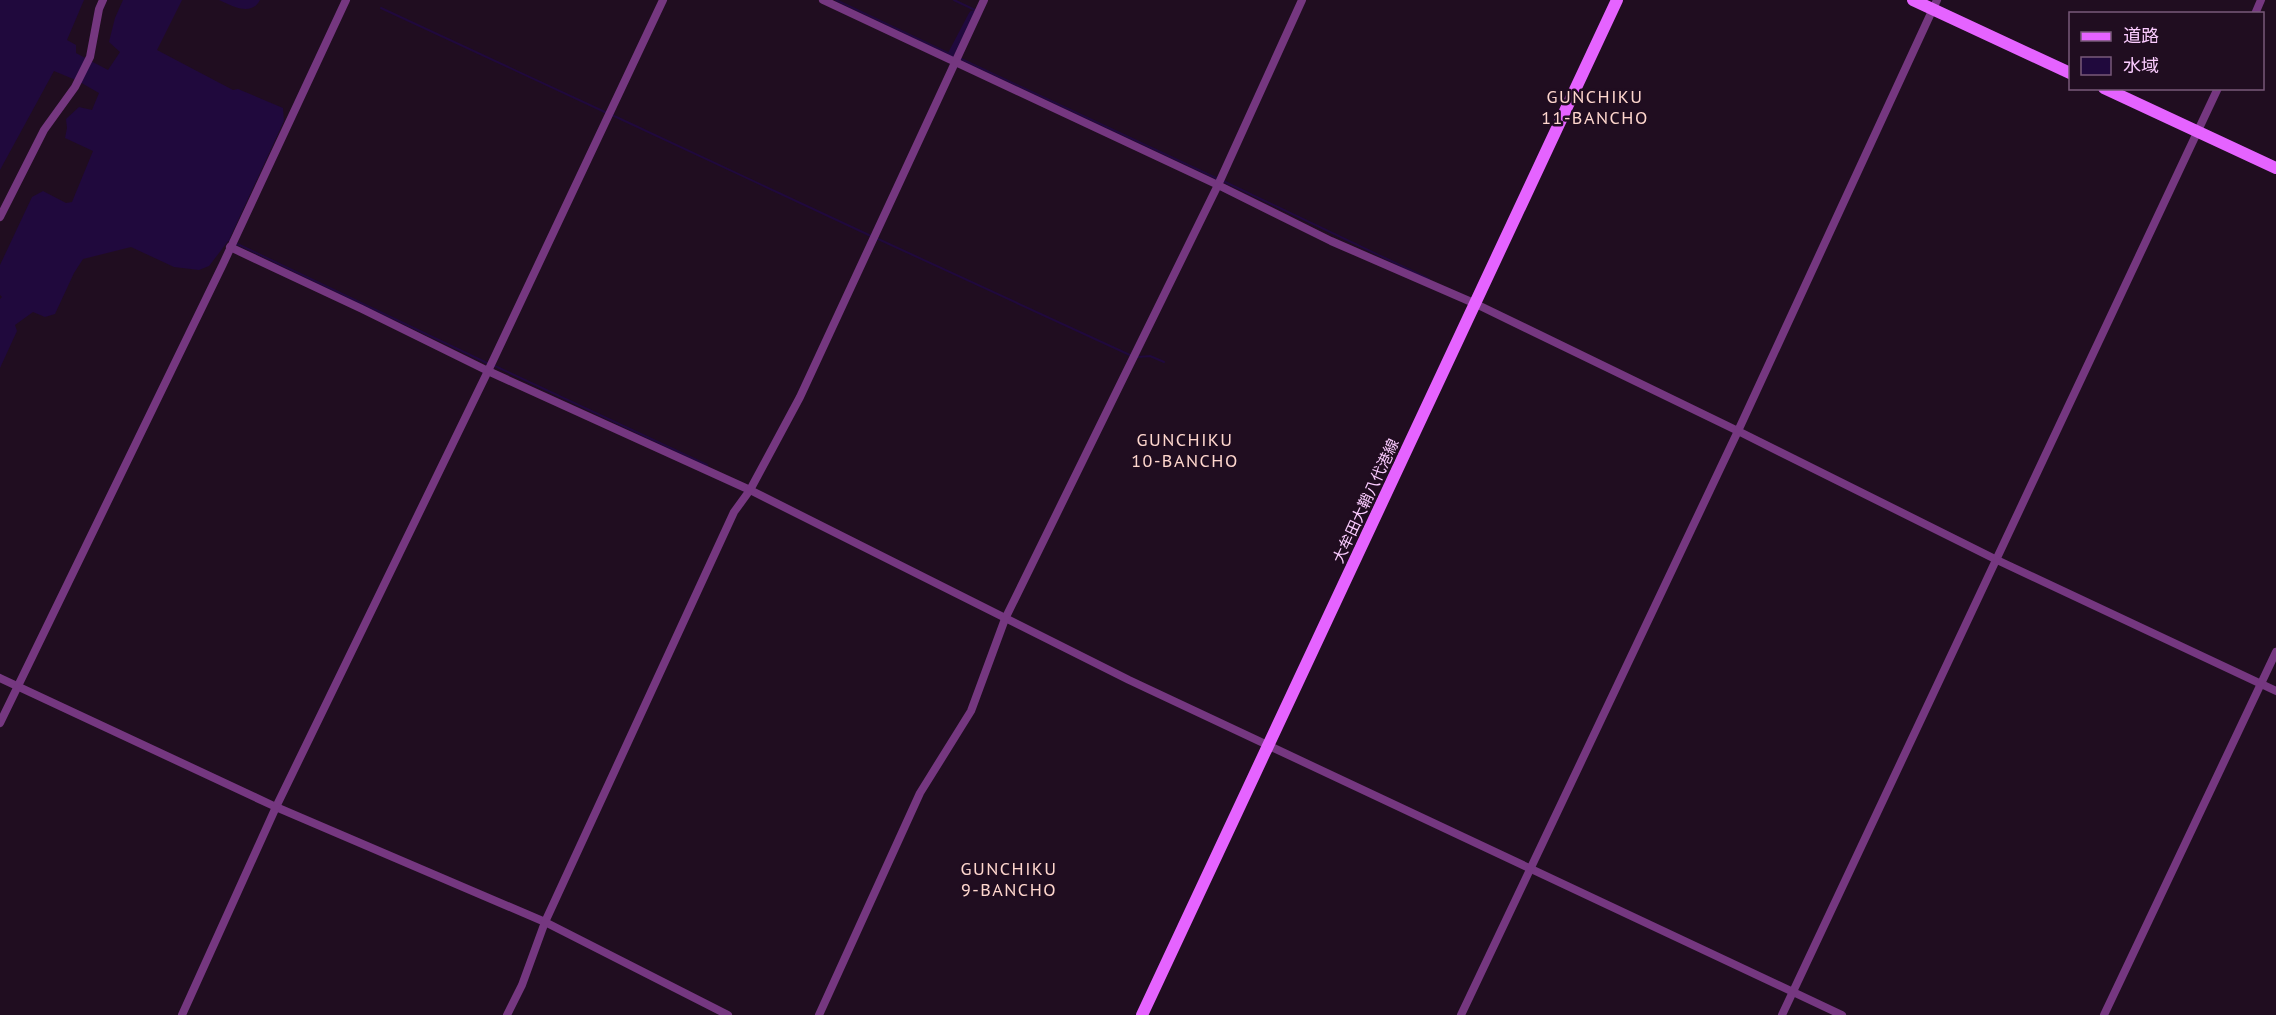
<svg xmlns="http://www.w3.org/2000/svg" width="2276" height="1015" font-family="'PT Sans','Noto Sans JP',sans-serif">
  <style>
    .water { fill: #20093d }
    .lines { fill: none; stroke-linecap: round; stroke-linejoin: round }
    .stream { stroke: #20093d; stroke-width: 2 }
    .canal { stroke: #20093d; stroke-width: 9 }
    .minor { stroke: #753780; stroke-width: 8 }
    .secondary { stroke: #e563ff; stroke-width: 12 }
    .labels { text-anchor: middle; stroke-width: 5; stroke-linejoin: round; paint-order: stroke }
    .street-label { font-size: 15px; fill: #fbccff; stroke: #200d20 }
    .quarter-label { font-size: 18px; letter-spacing: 1.5px; fill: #ffd7ce; stroke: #200d20 }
  </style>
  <rect width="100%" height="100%" fill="#200d20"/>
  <g class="water">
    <path d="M 0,0 L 84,0 L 67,40 L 76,45 L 76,53 L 108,70 L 120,52 L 109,42 L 115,18 L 123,0 L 182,0 L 157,50 L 233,90 L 238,89 L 283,108 L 284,121 L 229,240 L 209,266 L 199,270 L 174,267 L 131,247 L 83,259 L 74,273 L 55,314 L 45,317 L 33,312 L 15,325 L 17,331 L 0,368 L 0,299 L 2,297 L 0,295 L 0,265 L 32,197 L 43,191 L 66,203 L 72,202 L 93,151 L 65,138 L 67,128 L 66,119 L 79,107 L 92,110 L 99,93 L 78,81 L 54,71 L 0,170 Z"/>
    <path d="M 219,0 L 260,0 C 251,17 233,6 219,0 Z"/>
  </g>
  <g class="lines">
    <g class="stream">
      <path d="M 836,0 L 954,56"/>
      <path d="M 954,0 L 975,10"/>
      <path d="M 381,8 L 607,113"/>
      <path d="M 959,58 L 1218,179"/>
      <path d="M 612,115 L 871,236"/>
      <path d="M 1223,181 L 1429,279"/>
      <path d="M 876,238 L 1132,356"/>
      <path d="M 229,240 L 489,364"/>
      <path d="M 1138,357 L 1150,356 L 1164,362"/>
      <path d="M 495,366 L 707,465"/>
    </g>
    <path class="canal" d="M 952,55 L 973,15"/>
    <g class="minor">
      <path d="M 823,0 L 1218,185 L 1331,241 L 1476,304 L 1738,431 L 1997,560 L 2276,691"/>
      <path d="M 2255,14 L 2261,0"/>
      <path d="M 0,217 L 44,130 L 75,87 L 90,57 L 99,9 L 103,0"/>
      <path d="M 230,247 L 362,309 L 488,371 L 750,490 L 1129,680 L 1842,1015"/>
      <path d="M 0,678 L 276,807 L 545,922 L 728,1015"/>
      <path d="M 0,723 L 223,264 L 346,0"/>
      <path d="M 182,1015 L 276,807 L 488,371 L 663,0"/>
      <path d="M 507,1015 L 522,985 L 545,922 L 734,512 L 750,490 L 800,397 L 984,0"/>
      <path d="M 819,1015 L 920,793 L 971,711 L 1005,619 L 1218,185 L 1302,0"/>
      <path d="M 1461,1015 L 1738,431 L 1937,0"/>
      <path d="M 1782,1015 L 2218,88"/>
      <path d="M 2104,1015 L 2276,652"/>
    </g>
    <g class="secondary">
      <path d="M 1913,0 L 2070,73"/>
      <path d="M 2104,88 L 2276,168"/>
      <path d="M 1142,1015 L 1617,0"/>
    </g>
  </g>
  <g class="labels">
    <g class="street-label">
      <text transform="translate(1366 501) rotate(-65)" y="5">大牟田大鞘八代港線</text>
    </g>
    <g class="quarter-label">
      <text x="1595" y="103">GUNCHIKU<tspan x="1595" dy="21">11-BANCHO</tspan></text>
      <text x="1185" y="446">GUNCHIKU<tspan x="1185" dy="21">10-BANCHO</tspan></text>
      <text x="1009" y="875">GUNCHIKU<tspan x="1009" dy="21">9-BANCHO</tspan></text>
    </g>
  </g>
  <rect x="2069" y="12" width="195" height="78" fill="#200d20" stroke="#785979" stroke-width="1.5"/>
  <rect x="2081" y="32" width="30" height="9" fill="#e563ff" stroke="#785979" stroke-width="1.5"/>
  <text x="2123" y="42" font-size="18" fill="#fbccff">道路</text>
  <rect x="2081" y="57" width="30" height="18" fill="#20093d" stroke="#785979" stroke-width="1.5"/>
  <text x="2123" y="72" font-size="18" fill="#fbccff">水域</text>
</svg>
